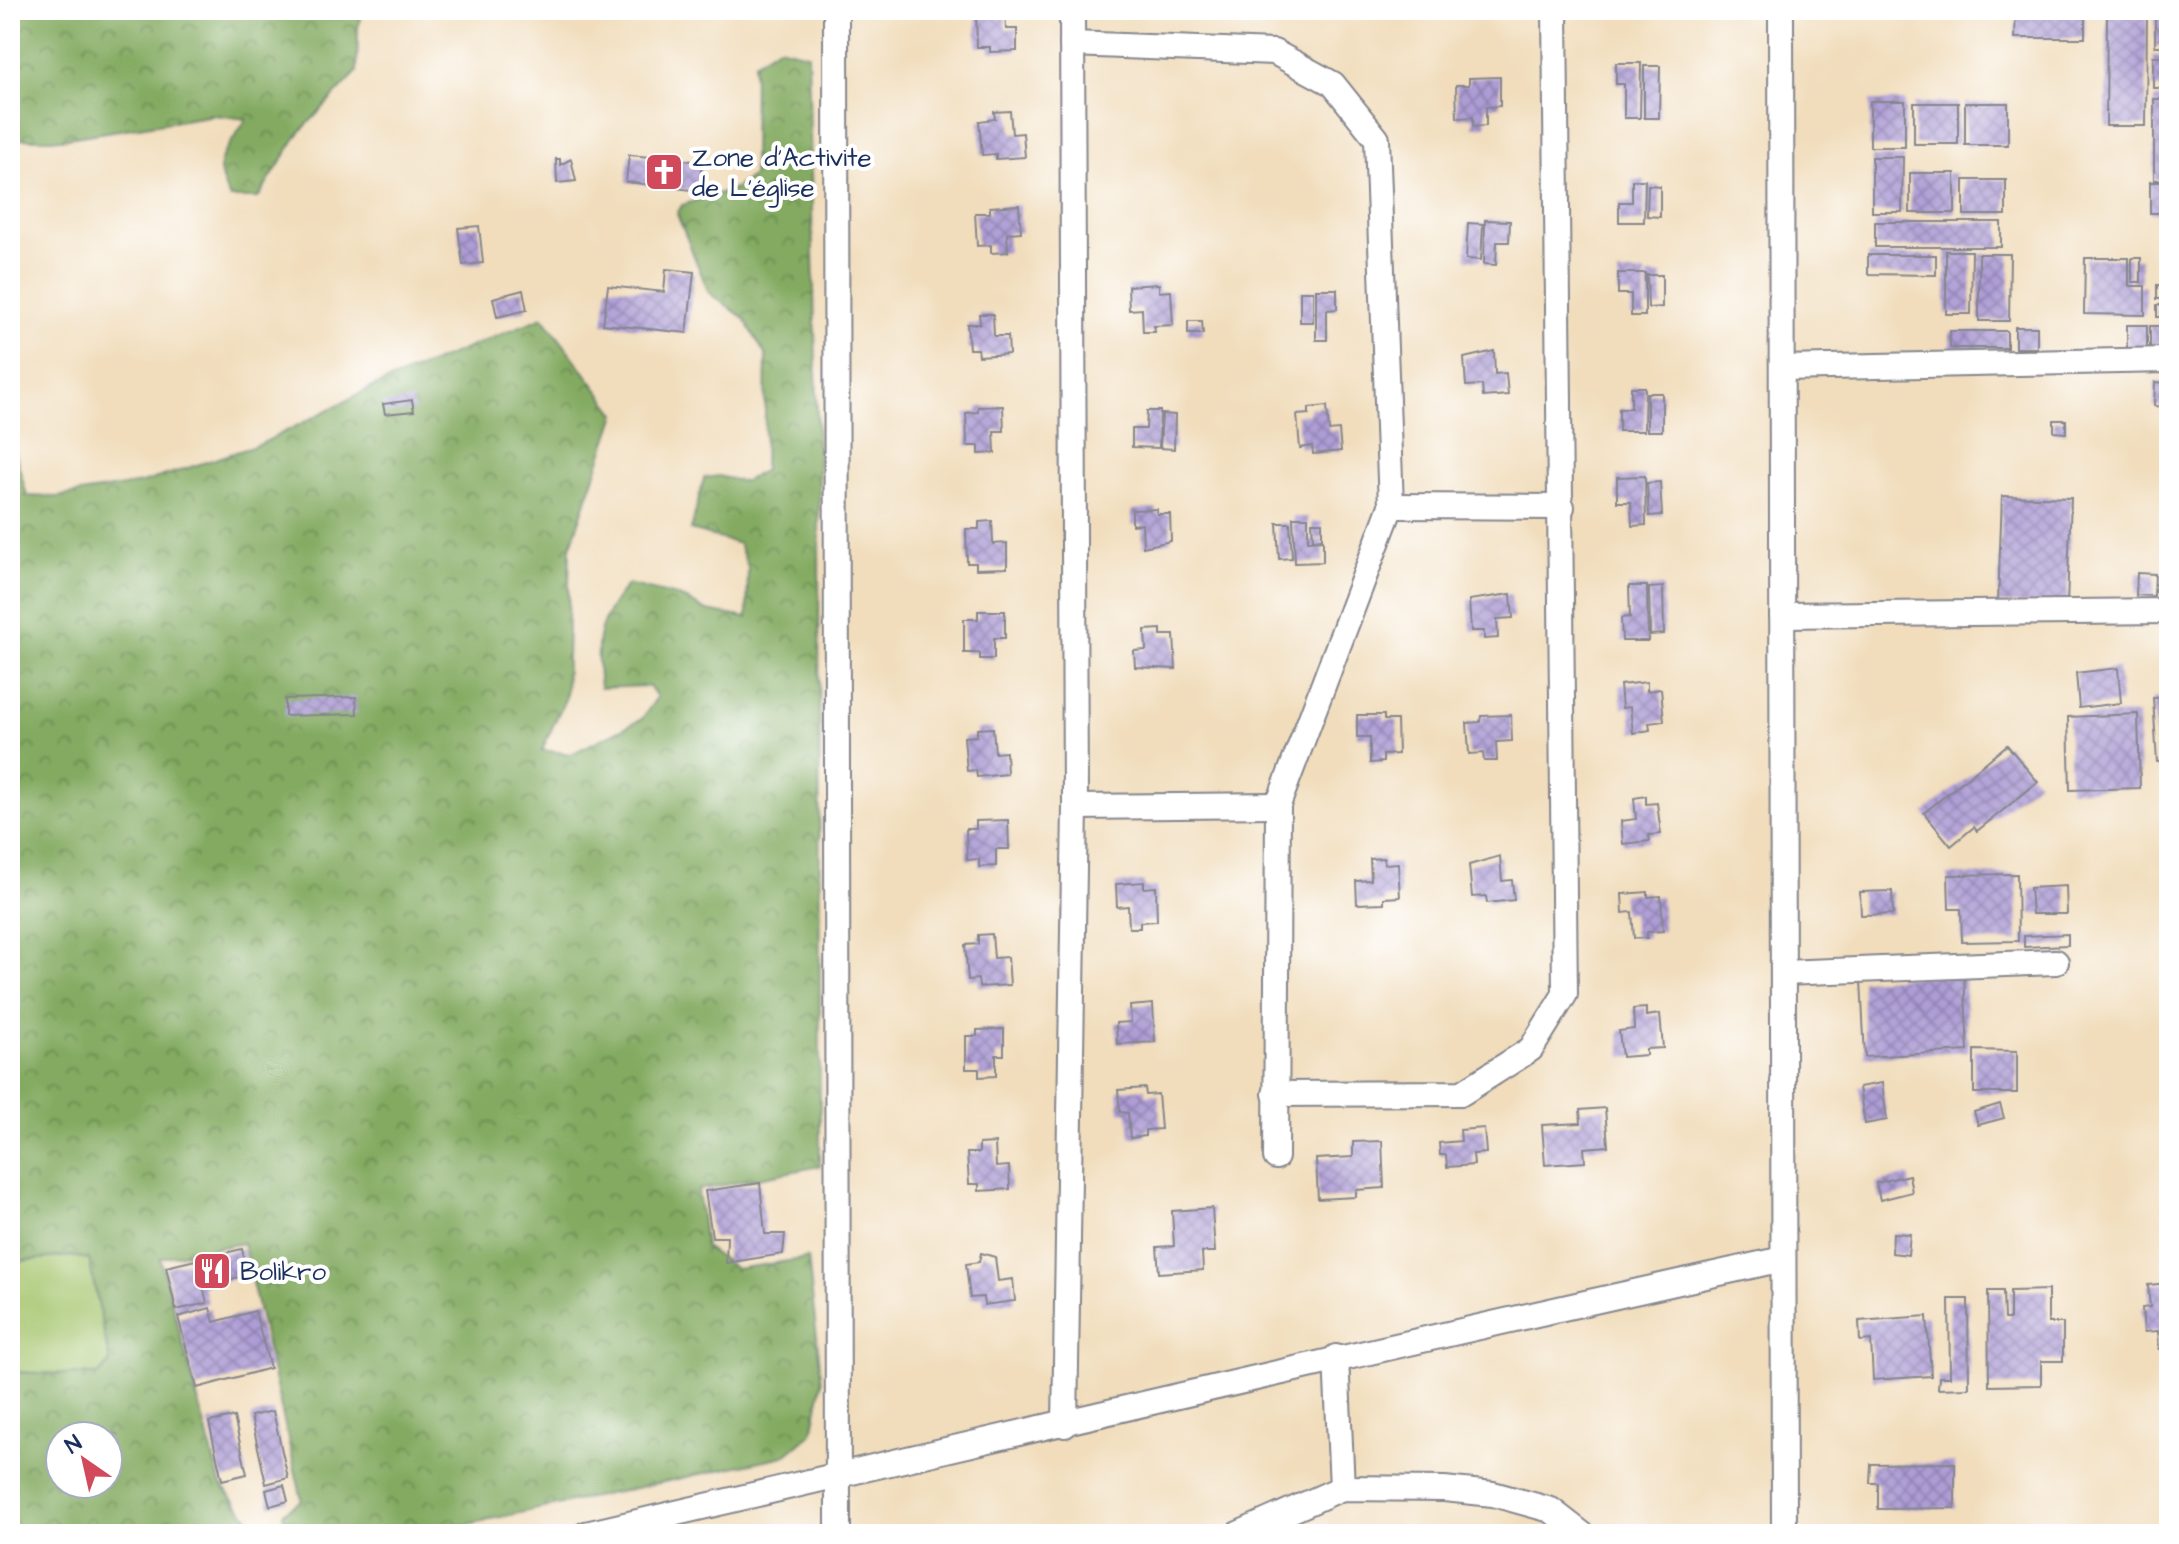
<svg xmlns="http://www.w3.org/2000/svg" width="2179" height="1544" font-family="'Architects Daughter',sans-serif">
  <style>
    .grass { fill: #a4c46c; stroke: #607a65; stroke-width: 2 }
    .forest { fill: url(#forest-crowns); stroke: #4f6c5f; stroke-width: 2; fill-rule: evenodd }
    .building { fill: url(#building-cross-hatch) }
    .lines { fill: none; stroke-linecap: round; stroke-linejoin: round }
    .minor-casing { stroke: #86868d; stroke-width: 28 }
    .minor { stroke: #fff; stroke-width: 24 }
    .labels { text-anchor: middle; stroke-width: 8; stroke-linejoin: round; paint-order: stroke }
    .poi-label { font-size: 26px; fill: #1b2f5e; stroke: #fff; text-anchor: start }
  </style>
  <defs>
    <pattern id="forest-crowns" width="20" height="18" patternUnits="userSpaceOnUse" patternTransform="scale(2)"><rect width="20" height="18" fill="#83aa60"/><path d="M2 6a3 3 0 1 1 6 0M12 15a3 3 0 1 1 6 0" fill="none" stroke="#6a8b52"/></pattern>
    <pattern id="building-cross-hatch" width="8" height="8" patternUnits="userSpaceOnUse" patternTransform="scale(2)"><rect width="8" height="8" fill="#ae9dd5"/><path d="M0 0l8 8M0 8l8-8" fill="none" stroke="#8d80b0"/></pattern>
  </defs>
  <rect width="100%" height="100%" fill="#fff"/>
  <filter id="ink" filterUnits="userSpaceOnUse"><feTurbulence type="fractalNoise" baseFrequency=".0125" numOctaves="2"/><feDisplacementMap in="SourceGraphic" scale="16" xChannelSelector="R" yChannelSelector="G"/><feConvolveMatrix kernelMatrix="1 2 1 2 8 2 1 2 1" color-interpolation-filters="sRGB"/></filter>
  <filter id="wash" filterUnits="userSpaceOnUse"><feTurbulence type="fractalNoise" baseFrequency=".006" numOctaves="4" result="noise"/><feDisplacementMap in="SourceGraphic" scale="32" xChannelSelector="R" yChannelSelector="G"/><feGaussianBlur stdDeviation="1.8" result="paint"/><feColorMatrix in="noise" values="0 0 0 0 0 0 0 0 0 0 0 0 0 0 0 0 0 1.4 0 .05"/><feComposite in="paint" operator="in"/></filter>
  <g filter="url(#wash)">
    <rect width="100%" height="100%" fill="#f1ddbc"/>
    <path class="grass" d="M 71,1256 L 89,1259 L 110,1362 L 98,1375 L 10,1372 L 10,1262 Z"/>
    <g class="forest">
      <path d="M 10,10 L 364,10 L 358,27 L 357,72 L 299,133 L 258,198 L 230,198 C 207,156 228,153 246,119 L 215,115 L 62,139 L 10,139 Z"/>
      <path d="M 778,47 L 808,54 L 819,487 L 820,1166 L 698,1190 L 705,1247 L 736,1269 L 808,1258 L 822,1383 L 812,1433 L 784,1456 L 422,1534 L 287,1534 L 283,1513 L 302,1500 L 243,1243 L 160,1258 L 220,1483 L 262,1534 L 10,1534 L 10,1372 L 98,1375 L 110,1362 L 89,1259 L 71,1256 L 10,1262 L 10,433 L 27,496 L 56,497 L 142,483 L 261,444 L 373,387 L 543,317 L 616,414 L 570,548 L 566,697 L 542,750 L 571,754 L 642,719 L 657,697 L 649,686 L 600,688 C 595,638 596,623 628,584 L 681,597 L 707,611 L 747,618 L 748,568 L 739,544 L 691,530 L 704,478 L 719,476 L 743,482 L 764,470 L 766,356 L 744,318 L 709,293 L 677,214 L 682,205 L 733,189 L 753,176 L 754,63 ZM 60,1436 L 108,1436 L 108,1484 L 60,1484 Z"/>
    </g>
    <g id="blocks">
      <g class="building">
        <path d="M 988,10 L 1005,10 L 1006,29 L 1017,29 L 1017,51 L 990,52 L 990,47 L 977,47 L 976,13 Z"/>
        <path d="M 2016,10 L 2085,10 L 2085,38 L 2015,38 Z"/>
        <path d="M 2107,10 L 2147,10 L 2146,126 L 2106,126 Z"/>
        <rect x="2155" y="10" width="14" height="36"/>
        <rect x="2153" y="56" width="16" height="32"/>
        <path d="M 1616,63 L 1641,63 L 1640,118 L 1624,118 L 1624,84 L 1616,84 Z"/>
        <path d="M 1644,66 L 1660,66 L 1659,118 L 1644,118 Z"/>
        <path d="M 1500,77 L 1500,106 L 1486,107 L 1486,126 L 1473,127 L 1473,117 L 1457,118 L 1456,85 L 1469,85 L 1469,78 Z"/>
        <rect x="2154" y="99" width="15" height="81"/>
        <rect x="1870" y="101" width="35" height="46"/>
        <rect x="1914" y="103" width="44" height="41"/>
        <rect x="1965" y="103" width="43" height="42"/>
        <path d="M 1010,111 L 1012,134 L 1023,133 L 1025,157 L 996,159 L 996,154 L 982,155 L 979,121 L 995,119 L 994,112 Z"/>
        <path d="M 629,155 L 702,162 L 699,191 L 626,182 Z"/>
        <path d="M 1872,157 L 1903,157 L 1902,212 L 1872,212 Z"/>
        <path d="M 556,159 L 560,159 L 560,165 L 571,159 L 576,181 L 557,183 Z"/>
        <rect x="1910" y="173" width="45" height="40"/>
        <path d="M 1632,180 L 1645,180 L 1644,222 L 1619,222 L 1619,202 L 1632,202 Z"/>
        <rect x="1964" y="180" width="42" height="35"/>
        <rect x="2150" y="182" width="19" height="31"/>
        <path d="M 1648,185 L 1660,186 L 1660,217 L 1647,216 Z"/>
        <path d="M 1019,205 L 1021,232 L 1007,233 L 1008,252 L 991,253 L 991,245 L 977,246 L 975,213 L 990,213 L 990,207 Z"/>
        <rect x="2162" y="219" width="7" height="58"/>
        <path d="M 1485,220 L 1510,221 L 1509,242 L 1497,242 L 1496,265 L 1484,264 Z"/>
        <rect x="1875" y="222" width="126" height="25"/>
        <path d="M 1468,223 L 1483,224 L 1481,260 L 1466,259 Z"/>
        <path d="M 479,226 L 483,263 L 463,265 L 458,228 Z"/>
        <path d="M 1946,251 L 1972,251 L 1971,314 L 1946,314 Z"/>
        <path d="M 1979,254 L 2010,254 L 2009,321 L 1979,321 Z"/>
        <path d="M 1868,255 L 1936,255 L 1936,275 L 1868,274 Z"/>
        <path d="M 2085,258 L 2129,258 L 2129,286 L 2145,286 L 2145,315 L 2084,314 Z"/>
        <rect x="2132" y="258" width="9" height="24"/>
        <path d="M 666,269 L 694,272 L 687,333 L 603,324 L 608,286 L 664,292 Z"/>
        <path d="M 1618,273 L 1645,273 L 1645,316 L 1631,316 L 1631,294 L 1618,294 Z"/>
        <path d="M 1647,275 L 1662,275 L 1662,307 L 1648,308 Z"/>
        <path d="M 1159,284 L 1159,292 L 1171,291 L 1173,325 L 1154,326 L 1155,332 L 1143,332 L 1142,309 L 1129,310 L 1128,286 Z"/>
        <rect x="2157" y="285" width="11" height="14"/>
        <path d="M 1316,289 L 1337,289 L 1337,309 L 1327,310 L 1327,340 L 1316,340 Z"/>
        <path d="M 523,290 L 527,310 L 497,317 L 493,298 Z"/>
        <rect x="1300" y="291" width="13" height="31"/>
        <rect x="2157" y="305" width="12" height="12"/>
        <path d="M 979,314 L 993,314 L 994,336 L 1008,336 L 1009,354 L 979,356 L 978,349 L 969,349 L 967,324 L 980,324 Z"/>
        <path d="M 1188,321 L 1202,321 L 1203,334 L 1188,334 Z"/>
        <rect x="2127" y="325" width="20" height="24"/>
        <rect x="2150" y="326" width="19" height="23"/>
        <rect x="2015" y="327" width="22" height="21"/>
        <rect x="1950" y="331" width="57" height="17"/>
        <path d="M 1494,351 L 1495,374 L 1506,373 L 1508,395 L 1483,397 L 1482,385 L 1466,386 L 1464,358 Z"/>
        <path d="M 2155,382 L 2169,383 L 2169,407 L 2154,406 Z"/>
        <path d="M 1631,387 L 1645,387 L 1644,431 L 1619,431 L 1619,409 L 1631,408 Z"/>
        <rect x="1647" y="393" width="15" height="38"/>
        <path d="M 412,400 L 414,411 L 385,414 L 383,404 Z"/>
        <path d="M 1003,406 L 1004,431 L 994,431 L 995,453 L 979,454 L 979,446 L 967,446 L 966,413 L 978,412 L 978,407 Z"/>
        <path d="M 1327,406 L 1329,431 L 1339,430 L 1341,451 L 1313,454 L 1312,446 L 1300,448 L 1297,415 L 1309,414 L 1309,408 Z"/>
        <path d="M 1147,411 L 1160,411 L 1159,448 L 1132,447 L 1132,429 L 1146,429 Z"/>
        <path d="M 1162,414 L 1175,415 L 1174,449 L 1160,448 Z"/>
        <path d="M 2054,420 L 2066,420 L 2066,433 L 2054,432 Z"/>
        <path d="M 1645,476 L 1646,525 L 1632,526 L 1631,502 L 1617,502 L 1617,477 Z"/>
        <path d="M 1660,482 L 1662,515 L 1649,516 L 1647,483 Z"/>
        <path d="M 2002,496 L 2071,498 L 2067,605 L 1998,603 Z"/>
        <path d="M 1157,509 L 1157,514 L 1170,514 L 1171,541 L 1143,547 L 1142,524 L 1132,525 L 1132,510 Z"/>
        <path d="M 1293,517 L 1308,517 L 1308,541 L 1323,540 L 1323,562 L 1295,563 Z"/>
        <path d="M 992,521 L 993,544 L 1007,543 L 1007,568 L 976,569 L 976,563 L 967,563 L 966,529 L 979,529 L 979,522 Z"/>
        <path d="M 1312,522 L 1322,522 L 1322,538 L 1313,539 Z"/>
        <path d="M 1277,523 L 1290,523 L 1292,558 L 1279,559 Z"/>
        <path d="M 2137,573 L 2155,574 L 2154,596 L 2136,595 Z"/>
        <path d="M 1629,586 L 1647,586 L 1648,641 L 1622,641 L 1621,618 L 1630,617 Z"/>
        <path d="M 1663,587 L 1664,634 L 1650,635 L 1649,588 Z"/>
        <path d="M 1511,594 L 1513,618 L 1497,619 L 1498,638 L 1484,639 L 1484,631 L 1471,631 L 1469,600 Z"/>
        <path d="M 978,611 L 1005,611 L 1005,638 L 994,638 L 994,659 L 980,659 L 980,653 L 964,653 L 964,619 L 978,619 Z"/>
        <path d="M 1161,629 L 1161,635 L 1174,635 L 1176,669 L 1135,667 L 1134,651 L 1146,650 L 1145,630 Z"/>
        <path d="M 2118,668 L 2121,703 L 2079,708 L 2076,673 Z"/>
        <path d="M 1647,682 L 1647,691 L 1661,689 L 1664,721 L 1649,723 L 1650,730 L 1633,733 L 1630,707 L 1622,708 L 1620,685 Z"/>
        <path d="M 356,697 L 357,714 L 285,716 L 285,699 Z"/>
        <path d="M 2169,697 L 2169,761 L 2157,762 L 2153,698 Z"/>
        <path d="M 2138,714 L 2140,788 L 2070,790 L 2068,717 Z"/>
        <path d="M 1357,715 L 1384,715 L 1384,720 L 1397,720 L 1398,754 L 1383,755 L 1383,762 L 1370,763 L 1370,737 L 1357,737 Z"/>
        <path d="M 1511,715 L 1512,741 L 1496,742 L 1497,761 L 1484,761 L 1483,753 L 1469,754 L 1467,723 L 1480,722 L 1481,716 Z"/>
        <path d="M 993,728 L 995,753 L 1006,752 L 1007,774 L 977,777 L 976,770 L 967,771 L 964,737 L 977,736 L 977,729 Z"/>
        <path d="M 2007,745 L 2038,782 L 1977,831 L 1974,827 L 1951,846 L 1924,813 Z"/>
        <path d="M 1646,796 L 1646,804 L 1657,803 L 1661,834 L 1649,835 L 1650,841 L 1623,844 L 1621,821 L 1636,819 L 1634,798 Z"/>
        <path d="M 1008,820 L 1009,849 L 996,849 L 996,866 L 979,867 L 979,859 L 967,860 L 966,829 L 976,829 L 976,821 Z"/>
        <path d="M 1500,856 L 1502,881 L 1512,880 L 1514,900 L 1487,903 L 1486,896 L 1472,897 L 1469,865 Z"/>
        <path d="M 1384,858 L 1385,864 L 1398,863 L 1400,897 L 1384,898 L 1384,903 L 1357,904 L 1356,881 L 1371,880 L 1370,859 Z"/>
        <path d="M 2017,874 L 2018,941 L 1962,942 L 1961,909 L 1949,909 L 1948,875 Z"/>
        <path d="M 1144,882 L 1144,888 L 1156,887 L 1157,921 L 1140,922 L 1140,928 L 1129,928 L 1128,906 L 1117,907 L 1116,884 Z"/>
        <path d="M 2066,886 L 2067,914 L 2032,914 L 2030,888 Z"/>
        <path d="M 1892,891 L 1893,914 L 1861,915 L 1860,892 Z"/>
        <path d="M 1648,892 L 1648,897 L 1661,896 L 1663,931 L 1647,932 L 1647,938 L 1634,938 L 1632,912 L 1623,913 L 1622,894 Z"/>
        <path d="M 992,934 L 994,958 L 1008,957 L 1010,985 L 979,987 L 978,979 L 968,980 L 965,945 L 978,944 L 978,935 Z"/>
        <path d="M 2068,934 L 2068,945 L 2024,947 L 2024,936 Z"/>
        <path d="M 1964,974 L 1968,1051 L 1865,1057 L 1861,980 Z"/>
        <path d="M 1153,1004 L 1155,1042 L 1117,1044 L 1116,1023 L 1131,1022 L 1130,1006 Z"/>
        <path d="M 1646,1008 L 1646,1016 L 1660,1014 L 1663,1048 L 1646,1049 L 1646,1055 L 1622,1057 L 1619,1031 L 1634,1029 L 1633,1009 Z"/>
        <path d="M 1004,1029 L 1004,1055 L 996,1055 L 996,1076 L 979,1077 L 979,1069 L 966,1069 L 966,1036 L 977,1036 L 977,1030 Z"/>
        <path d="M 1974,1050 L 2017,1051 L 2017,1093 L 1974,1093 Z"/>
        <path d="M 1882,1083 L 1887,1120 L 1865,1124 L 1859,1087 Z"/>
        <path d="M 1145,1088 L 1146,1095 L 1158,1094 L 1161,1129 L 1145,1130 L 1145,1136 L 1130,1138 L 1128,1113 L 1120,1112 L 1118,1090 Z"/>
        <path d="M 2000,1104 L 2004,1118 L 1978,1125 L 1974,1112 Z"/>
        <path d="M 1605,1108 L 1608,1146 L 1584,1148 L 1585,1162 L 1545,1165 L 1542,1125 L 1581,1123 L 1580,1110 Z"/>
        <path d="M 1484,1128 L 1486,1153 L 1473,1154 L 1474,1165 L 1447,1167 L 1446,1155 L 1440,1155 L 1439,1143 L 1461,1141 L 1460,1130 Z"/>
        <path d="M 1382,1141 L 1384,1188 L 1356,1190 L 1356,1197 L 1318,1199 L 1316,1159 L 1353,1157 L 1353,1142 Z"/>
        <path d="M 995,1143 L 996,1167 L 1009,1166 L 1010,1189 L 979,1191 L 979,1184 L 969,1184 L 967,1153 L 979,1153 L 979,1144 Z"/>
        <path d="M 1909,1175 L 1912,1192 L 1880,1200 L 1876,1183 Z"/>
        <path d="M 760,1183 L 765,1234 L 785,1234 L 783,1254 L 726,1263 L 727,1237 L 712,1237 L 705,1191 Z"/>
        <path d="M 1212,1208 L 1215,1252 L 1202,1252 L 1203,1270 L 1159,1273 L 1157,1247 L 1174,1246 L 1172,1211 Z"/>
        <path d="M 1893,1233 L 1910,1234 L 1908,1255 L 1892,1253 Z"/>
        <path d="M 242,1249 L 248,1275 L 203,1286 L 207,1303 L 176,1310 L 166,1267 Z"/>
        <path d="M 981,1253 L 995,1257 L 998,1281 L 1013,1279 L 1015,1301 L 984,1305 L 983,1297 L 970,1298 L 966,1264 L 979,1262 Z"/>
        <path d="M 2169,1283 L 2169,1349 L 2159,1349 L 2158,1331 L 2144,1332 L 2142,1308 L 2150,1307 L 2148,1285 Z"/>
        <path d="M 2048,1290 L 2048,1323 L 2063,1323 L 2063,1361 L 2041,1361 L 2041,1385 L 1989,1386 L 1988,1291 L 2003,1291 L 2004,1319 L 2010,1319 L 2010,1291 Z"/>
        <path d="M 1949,1299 L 1968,1299 L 1969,1388 L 1938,1389 L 1939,1377 L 1950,1377 Z"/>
        <path d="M 210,1308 L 214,1322 L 255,1311 L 270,1368 L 197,1388 L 178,1317 Z"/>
        <path d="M 1927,1316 L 1931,1376 L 1873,1380 L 1871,1340 L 1860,1341 L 1859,1321 Z"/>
        <path d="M 273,1411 L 288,1478 L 266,1484 L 251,1416 Z"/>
        <path d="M 234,1417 L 247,1474 L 222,1480 L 209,1422 Z"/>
        <path d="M 1955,1463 L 1955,1508 L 1878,1509 L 1878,1483 L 1870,1483 L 1871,1464 Z"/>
        <path d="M 284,1485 L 288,1501 L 270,1506 L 266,1490 Z"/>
      </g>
    </g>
  </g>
  <g filter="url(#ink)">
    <use href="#blocks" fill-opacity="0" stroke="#86868d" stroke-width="2"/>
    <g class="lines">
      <defs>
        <g id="minor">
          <path d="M 836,10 L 838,1534"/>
          <path d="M 1781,10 L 1784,1534"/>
          <path d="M 1072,44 L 1274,52 L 1333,84 L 1377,139 L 1391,506 L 1278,805 L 1276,1157"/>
          <path d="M 1782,368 L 2169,360"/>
          <path d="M 1391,506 L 1562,507"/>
          <path d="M 1782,615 L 2169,611"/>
          <path d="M 1075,807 L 1278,805"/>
          <path d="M 1783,973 L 2056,962"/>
          <path d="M 1275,1094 L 1462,1093 L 1531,1049 L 1565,994 L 1555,10"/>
          <path d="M 1336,1357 L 1342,1488"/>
          <path d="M 1065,1425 L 1075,807 L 1072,10"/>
          <path d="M 586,1534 C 985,1441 1383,1347 1783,1259"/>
          <path d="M 1238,1534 L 1342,1488 L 1444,1489 L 1493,1494 L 1551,1510 L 1582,1534"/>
        </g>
      </defs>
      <use href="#minor" class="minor-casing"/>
      <use href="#minor" class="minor"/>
    </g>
  </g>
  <defs>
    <symbol id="church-square" viewBox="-11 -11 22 22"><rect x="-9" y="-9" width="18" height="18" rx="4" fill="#d1495b" stroke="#fff"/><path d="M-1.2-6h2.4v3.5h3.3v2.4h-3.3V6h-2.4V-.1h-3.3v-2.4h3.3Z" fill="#fff"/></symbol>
    <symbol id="restaurant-square" viewBox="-11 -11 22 22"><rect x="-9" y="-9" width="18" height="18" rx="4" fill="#d1495b" stroke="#fff"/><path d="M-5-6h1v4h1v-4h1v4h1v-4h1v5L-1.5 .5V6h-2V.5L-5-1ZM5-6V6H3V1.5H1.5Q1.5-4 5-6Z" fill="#fff"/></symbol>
  </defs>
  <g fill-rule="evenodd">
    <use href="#church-square" x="642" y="150" width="44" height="44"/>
    <use href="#restaurant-square" x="190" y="1249" width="44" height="44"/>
  </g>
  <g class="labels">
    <g class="poi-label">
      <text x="692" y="166">Zone d'Activite<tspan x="692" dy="30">de L'église</tspan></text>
      <text x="240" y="1280">Bolikro</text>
    </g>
  </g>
  <rect width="2179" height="1544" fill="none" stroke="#fff" stroke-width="40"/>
  <g transform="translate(84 1460) rotate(326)"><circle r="38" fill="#ffffff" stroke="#a4acbf" stroke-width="2"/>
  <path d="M0-6L14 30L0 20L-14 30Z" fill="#d1495b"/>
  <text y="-12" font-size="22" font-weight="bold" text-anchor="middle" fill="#1b2f5e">N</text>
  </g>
</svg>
